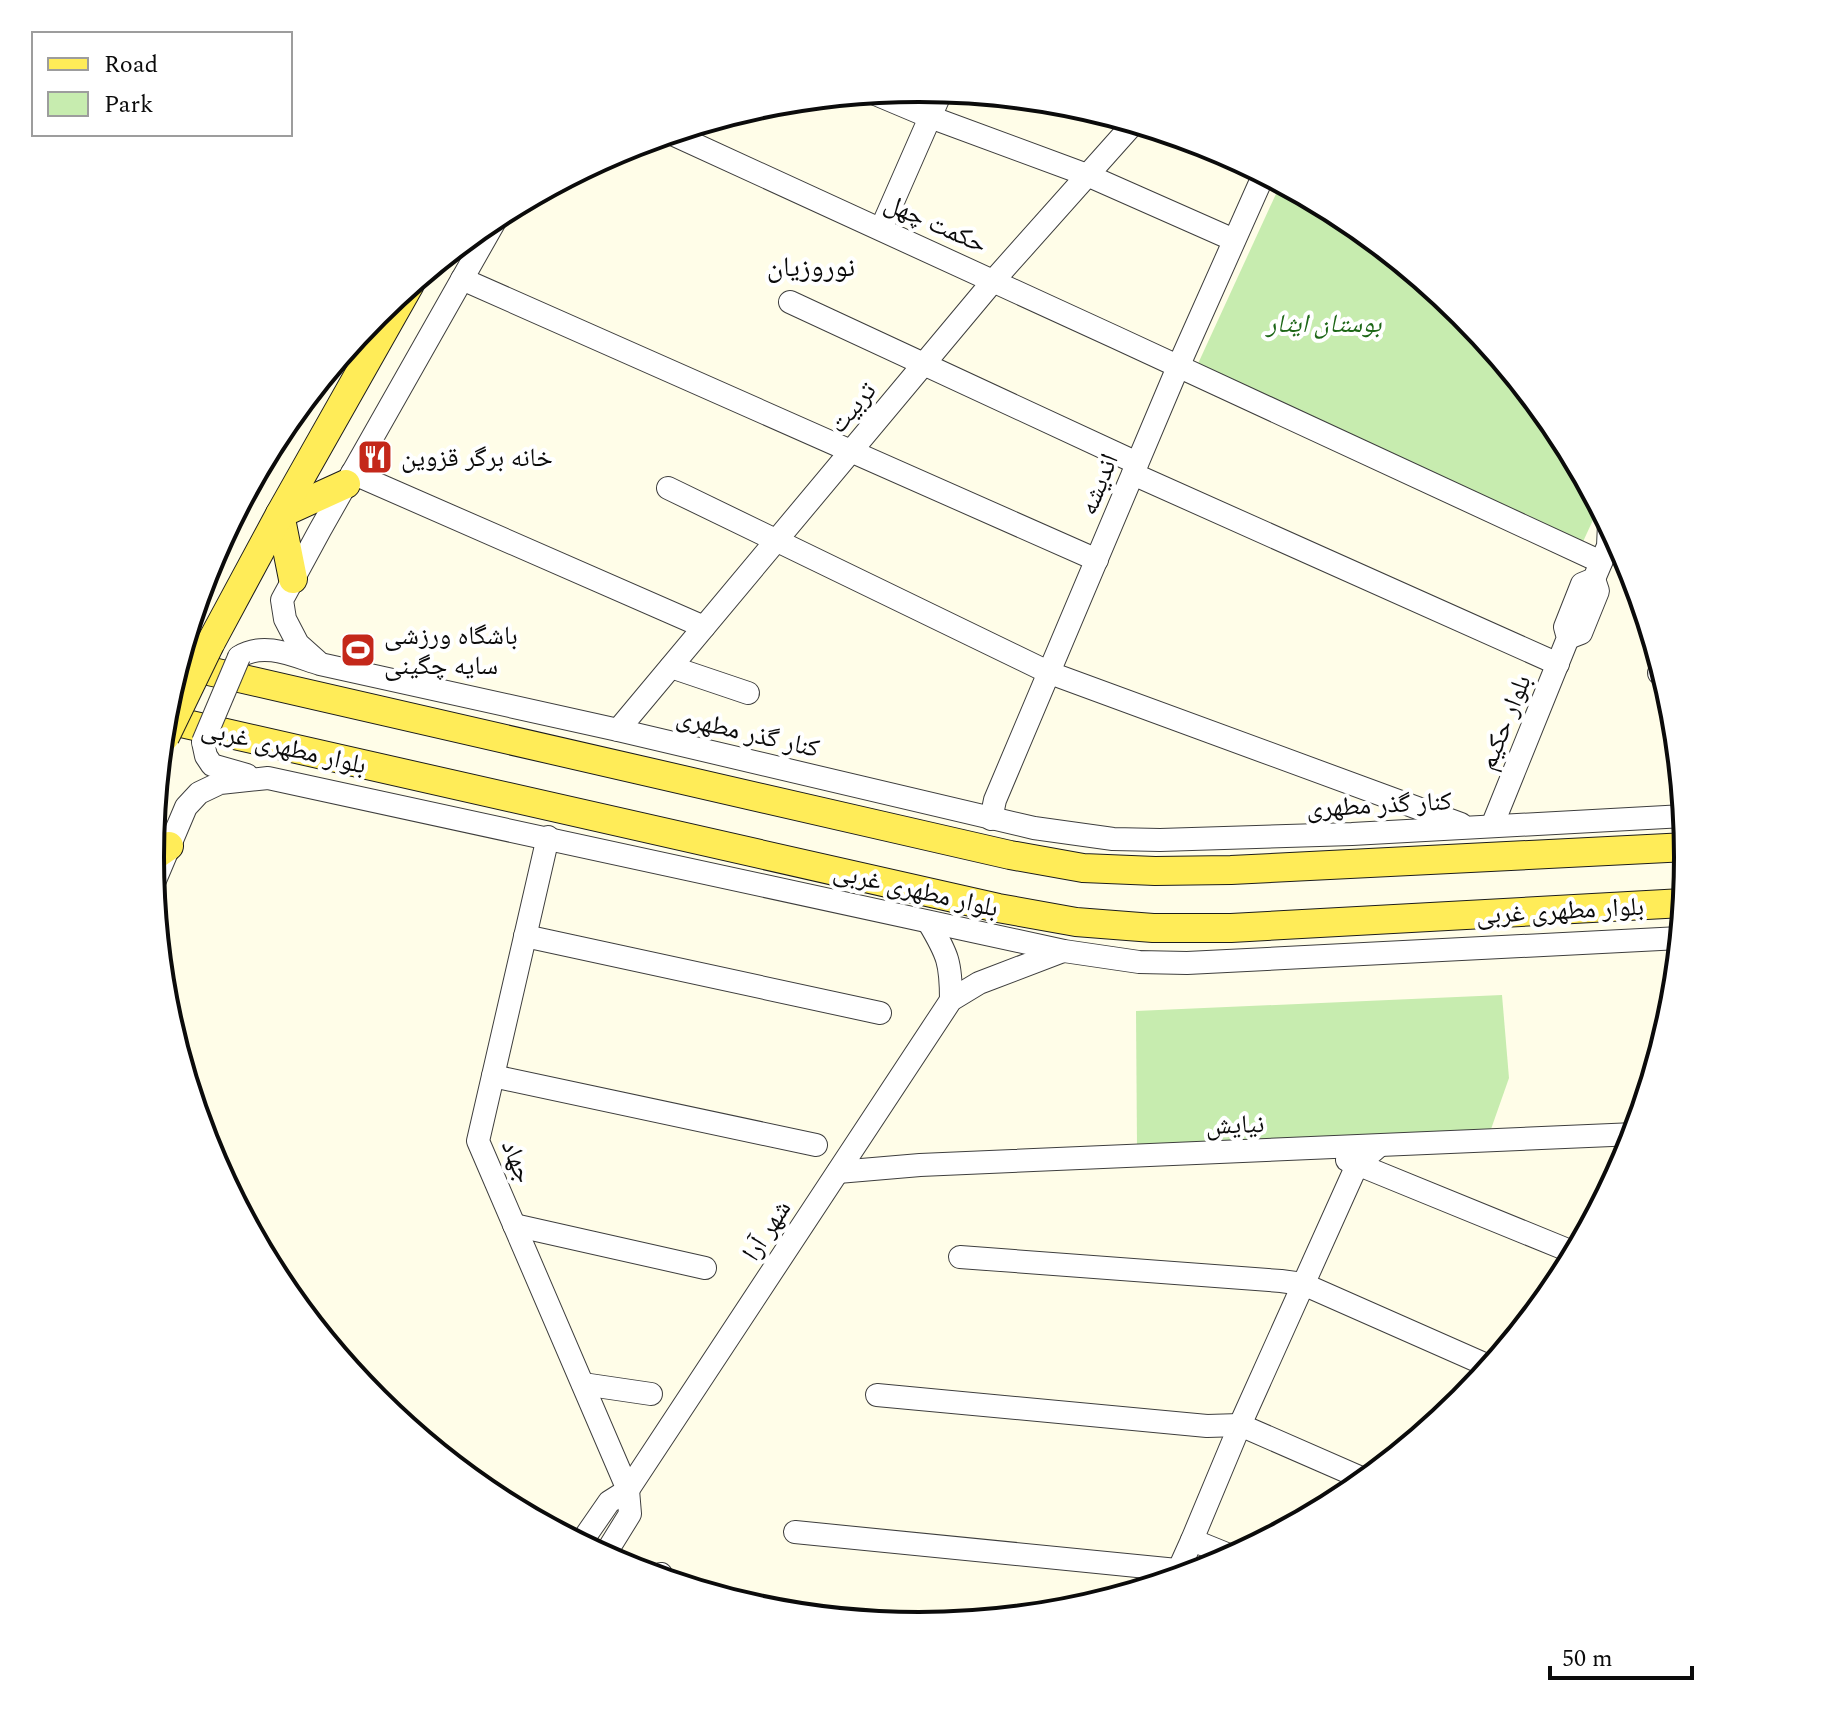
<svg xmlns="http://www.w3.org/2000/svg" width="1838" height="1714" font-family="Spectral,'Noto Naskh Arabic',serif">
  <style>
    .green { fill: #c7ecaf }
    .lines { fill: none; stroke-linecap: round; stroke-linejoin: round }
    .minor-casing { stroke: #3e3e3e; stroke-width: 24 }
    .major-casing { stroke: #1c1c1c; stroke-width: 30 }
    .minor { stroke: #fff; stroke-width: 22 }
    .major { stroke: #ffec58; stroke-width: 28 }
    .minor-bridge-casing { stroke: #3e3e3e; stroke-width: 24; stroke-linecap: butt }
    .major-bridge-casing { stroke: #1c1c1c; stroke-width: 30; stroke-linecap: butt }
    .minor-bridge { stroke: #fff; stroke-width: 22 }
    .major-bridge { stroke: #ffec58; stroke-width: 28 }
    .labels { text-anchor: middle; stroke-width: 8; stroke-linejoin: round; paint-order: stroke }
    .street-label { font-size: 26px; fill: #0b0b0b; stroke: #fff }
    .park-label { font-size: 26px; font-style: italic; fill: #1d6617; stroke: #fff }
    .poi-label { font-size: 26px; fill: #0b0b0b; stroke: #fff; text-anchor: start }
    .neighbourhood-label { font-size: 28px; fill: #0b0b0b; stroke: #fff }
    .rim { fill: none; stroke: #0b0b0b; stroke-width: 4 }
  </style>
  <rect width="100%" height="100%" fill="#fffde8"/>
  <g class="green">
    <path d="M 1281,183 L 1347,218 L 1463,314 L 1559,430 L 1599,507 L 1581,546 L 1196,368 Z"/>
    <path d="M 1502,995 L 1509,1078 L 1490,1132 L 1137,1146 L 1136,1011 Z"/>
  </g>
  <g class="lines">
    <defs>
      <g id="minor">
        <path d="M 873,93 L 930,117 L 1087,175 L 1234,240"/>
        <path d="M 670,133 C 981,274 1291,419 1601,562"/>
        <path d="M 881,229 L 942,90"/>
        <path d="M 462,279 L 1097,560"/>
        <path d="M 790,302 L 1137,463"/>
        <path d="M 352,473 L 704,627"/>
        <path d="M 1133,474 L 1558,664"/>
        <path d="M 668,488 L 1050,673 L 1461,824"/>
        <path d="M 1568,638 L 1581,633 L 1598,591 L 1594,579"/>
        <path d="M 239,657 C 264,641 294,656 320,664 L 618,730 L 1034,828 L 1113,839 L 1160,840 L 1352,834 L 1684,816"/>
        <path d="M 317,661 L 298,644 L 285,619 L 282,600 L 320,530 L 499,214"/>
        <path d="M 671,667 L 748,693"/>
        <path d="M 1659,673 L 1663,672"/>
        <path d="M 618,730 L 994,280 L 1134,123"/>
        <path d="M 203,742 L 206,756 L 212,765 L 247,775"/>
        <path d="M 991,819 L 995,800 L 1178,367 L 1264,174"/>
        <path d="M 1492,826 L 1568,638 L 1565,627 L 1582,584 L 1594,579 L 1608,546 L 1609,524"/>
        <path d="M 548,837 L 478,1141 L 628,1490 L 630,1514 L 604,1556"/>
        <path d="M 153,885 L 186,807 L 199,793 L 220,783 L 268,778 L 1064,951 L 1139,962 L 1187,963 L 1680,938"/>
        <path d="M 929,923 C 948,955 951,963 951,1000"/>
        <path d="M 525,936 L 880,1013"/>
        <path d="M 493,1076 L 816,1145"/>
        <path d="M 1347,1160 L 1575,1253"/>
        <path d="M 838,1172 L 920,1165 L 1635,1134"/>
        <path d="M 514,1225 L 705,1268"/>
        <path d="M 960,1257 L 1281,1281 L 1303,1284 L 1491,1367"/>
        <path d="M 583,1384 L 651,1394"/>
        <path d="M 877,1395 L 1207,1426 L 1240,1425 L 1366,1480"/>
        <path d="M 795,1532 L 1177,1570"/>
        <path d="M 1192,1540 L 1234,1557"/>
        <path d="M 580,1544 L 609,1502 L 628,1490 L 951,1000 L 979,983 L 1063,951"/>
        <path d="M 657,1577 L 661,1574"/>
        <path d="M 1174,1580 L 1192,1540 L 1240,1425 L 1357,1165 L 1379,1146"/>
      </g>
      <g id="major">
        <path d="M 293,579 L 280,514 L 346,484"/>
        <path d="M 210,644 L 280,514 L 410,284"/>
        <path d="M 178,664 L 1010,855 L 1083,868 L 1155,871 L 1231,870 L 1687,847"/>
        <path d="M 164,719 L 998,908 L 1076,922 L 1153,928 L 1231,928 L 1683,903"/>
        <path d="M 150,859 L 169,846"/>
      </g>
    </defs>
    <use href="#minor" class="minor-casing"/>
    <use href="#major" class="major-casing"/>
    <use href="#minor" class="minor"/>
    <use href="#major" class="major"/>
    <defs>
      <path id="minor-bridge" d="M 203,742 L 239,657"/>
      <path id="major-bridge" d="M 165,737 L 210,644"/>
    </defs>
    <use href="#minor-bridge" class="minor-bridge-casing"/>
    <use href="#major-bridge" class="major-bridge-casing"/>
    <use href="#minor-bridge" class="minor-bridge"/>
    <use href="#major-bridge" class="major-bridge"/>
  </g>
  <defs>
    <symbol id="restaurant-square" viewBox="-11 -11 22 22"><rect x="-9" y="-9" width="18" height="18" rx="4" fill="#c4281a" stroke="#fff"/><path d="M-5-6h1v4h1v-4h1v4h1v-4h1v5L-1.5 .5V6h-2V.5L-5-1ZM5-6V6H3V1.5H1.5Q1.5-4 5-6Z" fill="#fff"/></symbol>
    <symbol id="stadium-square" viewBox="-11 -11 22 22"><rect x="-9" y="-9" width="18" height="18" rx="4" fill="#c4281a" stroke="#fff"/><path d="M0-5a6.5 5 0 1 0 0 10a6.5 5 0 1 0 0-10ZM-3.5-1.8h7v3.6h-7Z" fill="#fff"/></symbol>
  </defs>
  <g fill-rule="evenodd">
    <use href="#restaurant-square" x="355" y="437" width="40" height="40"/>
    <use href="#stadium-square" x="338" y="630" width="40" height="40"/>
  </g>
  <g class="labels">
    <g class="street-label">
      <text transform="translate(936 223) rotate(24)" y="9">حکمت چهل</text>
      <text transform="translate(852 407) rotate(-50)" y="9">تربیت</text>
      <text transform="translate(1098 484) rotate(-68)" y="9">اندیشه</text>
      <text transform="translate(1504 722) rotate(-68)" y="9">بلوار حکیم</text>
      <text transform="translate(748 732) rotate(13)" y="9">کنار گذر مطهری</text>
      <text transform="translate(284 746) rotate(13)" y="9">بلوار مطهری غربی</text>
      <text transform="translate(1379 804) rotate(-3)" y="9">کنار گذر مطهری</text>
      <text transform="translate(916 889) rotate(13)" y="9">بلوار مطهری غربی</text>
      <text transform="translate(1560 910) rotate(-3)" y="9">بلوار مطهری غربی</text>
      <text transform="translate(1235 1124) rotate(-2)" y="9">نيايش</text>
      <text transform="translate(518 1161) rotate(67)" y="9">جهاد</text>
      <text transform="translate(766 1230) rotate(-57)" y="9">شهر آرا</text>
    </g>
    <g class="park-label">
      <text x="1324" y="332">بوستان ایثار</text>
    </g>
    <g class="poi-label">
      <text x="401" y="466">خانه برگر قزوین</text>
      <text x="384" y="644">باشگاه ورزشى<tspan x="384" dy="30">سايه چگينى</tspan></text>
    </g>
    <g class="neighbourhood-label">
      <text x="811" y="276">نوروزیان</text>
    </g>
  </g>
  <path d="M0 0H1838V1714H0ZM164 857a755 755 0 1 1 1510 0a755 755 0 1 1-1510 0Z" fill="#fff" fill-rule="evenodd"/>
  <path class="rim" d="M164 857a755 755 0 1 1 1510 0a755 755 0 1 1-1510 0Z"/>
  <rect x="32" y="32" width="260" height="104" fill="#ffffff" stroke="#9d9d9d" stroke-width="2"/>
  <rect x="48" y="58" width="40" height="12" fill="#ffec58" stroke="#9d9d9d" stroke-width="2"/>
  <text x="104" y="72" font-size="24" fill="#0b0b0b">Road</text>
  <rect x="48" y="92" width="40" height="24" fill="#c7ecaf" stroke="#9d9d9d" stroke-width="2"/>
  <text x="104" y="112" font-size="24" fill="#0b0b0b">Park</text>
  <path d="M1550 1666v12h142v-12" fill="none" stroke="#0b0b0b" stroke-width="4"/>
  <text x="1562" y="1666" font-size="24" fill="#0b0b0b" stroke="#ffffff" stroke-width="6" paint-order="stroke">50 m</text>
</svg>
